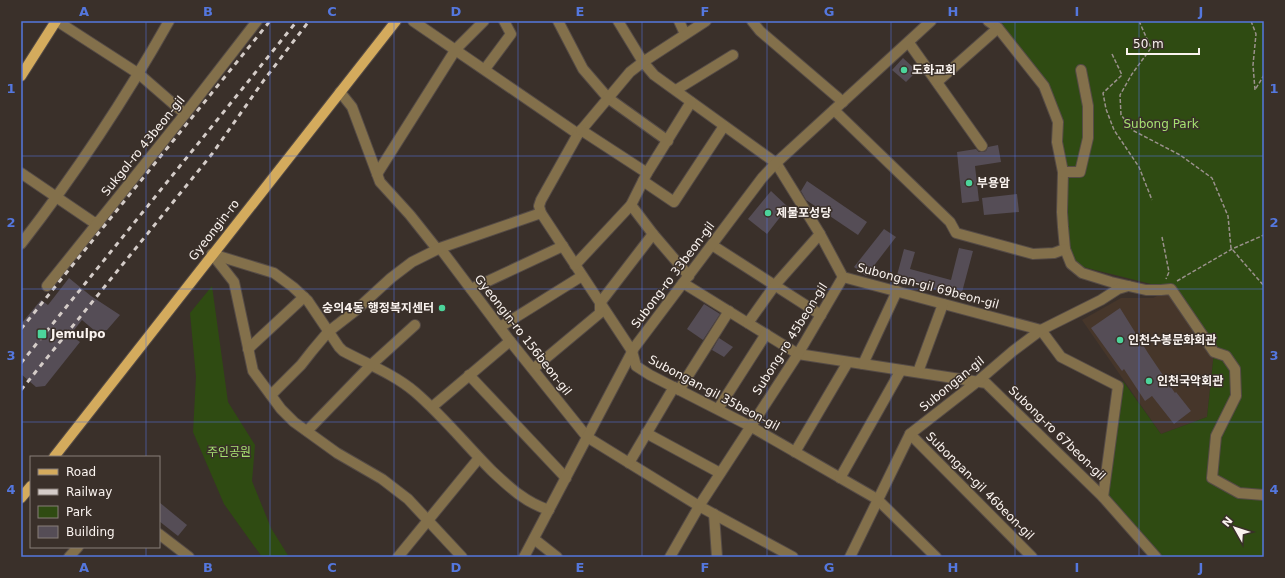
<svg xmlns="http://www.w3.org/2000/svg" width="1285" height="578" font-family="'DejaVu Sans','Noto Sans KR',sans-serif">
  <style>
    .commercial { fill: #46362a }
    .green { fill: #2f4b12 }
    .building { fill: #554d56 }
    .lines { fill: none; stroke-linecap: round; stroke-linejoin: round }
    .minor-casing { stroke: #554b46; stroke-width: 12 }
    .major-casing { stroke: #554b46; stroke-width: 12 }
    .path { stroke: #9a918c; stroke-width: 1.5; stroke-dasharray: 4 2; stroke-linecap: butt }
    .minor { stroke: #83704b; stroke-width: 10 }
    .major { stroke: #d4ab5d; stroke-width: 10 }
    .rail { stroke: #d4ccc8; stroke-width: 3; stroke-dasharray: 5 5; stroke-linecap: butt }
    .grid { fill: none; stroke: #5477de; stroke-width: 1; stroke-opacity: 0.55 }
    .poi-dot { fill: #4cd49b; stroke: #3a302a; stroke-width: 1.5 }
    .labels { text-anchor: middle; stroke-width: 3; stroke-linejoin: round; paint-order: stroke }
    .poi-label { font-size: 12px; font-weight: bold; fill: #faf3ef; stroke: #3a302a; text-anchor: start }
    .park-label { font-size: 12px; fill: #a5e06f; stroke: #3a302a }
    .street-label { font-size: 12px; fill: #faf3ef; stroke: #3a302a }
    .neatline { fill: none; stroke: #5477de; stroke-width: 1.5 }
    .grid-label { font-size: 13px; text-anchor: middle; font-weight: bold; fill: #5477de }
  </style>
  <rect width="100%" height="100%" fill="#3a302a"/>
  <path class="commercial" d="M 1171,289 L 1214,352 L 1207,417 L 1161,434 L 1082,320 L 1121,298 L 1153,298 Z"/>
  <g class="green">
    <path d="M 990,21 L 1264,21 L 1264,557 L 1161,557 L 1103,497 L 1123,381 L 1161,434 L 1207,417 L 1214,352 L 1171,289 L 1071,264 L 1063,172 L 1044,86 Z"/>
    <path d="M 212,286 L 228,402 L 255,445 L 252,481 L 271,528 L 289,557 L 262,557 L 224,504 L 193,432 L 196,377 L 190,313 Z"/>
  </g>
  <g class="building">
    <path d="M 903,58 L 917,71 L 906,82 L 892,70 Z"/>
    <path d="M 998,145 L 1001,162 L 975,166 L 979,201 L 962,203 L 957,152 L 976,149 L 979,152 L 983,152 L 986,151 L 988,147 Z"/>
    <path d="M 807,181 L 867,222 L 858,235 L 806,200 L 801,191 Z"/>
    <path d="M 771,191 L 788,207 L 767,234 L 748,219 Z"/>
    <path d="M 1017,194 L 1019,212 L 984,215 L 982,198 Z"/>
    <path d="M 884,229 L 896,237 L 866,276 L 854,267 Z"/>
    <path d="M 959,248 L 973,251 L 961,296 L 896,279 L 904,249 L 915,252 L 910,269 L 951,280 Z"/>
    <path d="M 69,278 L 91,296 L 120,315 L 107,330 L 95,331 L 82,320 L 70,335 L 80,342 L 45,386 L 36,387 L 21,374 L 21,324 L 41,300 L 48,305 Z"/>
    <path d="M 704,304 L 720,314 L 703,340 L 687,329 Z"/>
    <path d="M 1120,308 L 1148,353 L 1175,393 L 1176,392 L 1191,411 L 1174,424 L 1152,396 L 1145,401 L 1124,369 L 1122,371 L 1091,328 Z"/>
    <path d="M 719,338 L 733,347 L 724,357 L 712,350 Z"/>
    <path d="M 159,502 L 187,525 L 178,536 L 159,521 Z"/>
  </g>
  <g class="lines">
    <defs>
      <g id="minor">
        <path d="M 57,21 L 139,74 L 185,114"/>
        <path d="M 413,21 L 578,134"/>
        <path d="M 558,21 L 583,69 L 608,98 L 668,141"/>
        <path d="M 618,21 L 643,62 L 654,75 L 776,163 L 820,234 L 843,277 L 1041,330 L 1061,357 L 1118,386 L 1103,497"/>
        <path d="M 679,21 L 685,34"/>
        <path d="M 706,21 L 643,62 L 630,72 L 578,134 L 541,200 L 539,206 L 541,213 L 632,351 L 636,366 L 650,375 L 750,426 L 877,499 L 936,557"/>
        <path d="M 752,21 L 760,31 L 843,102"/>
        <path d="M 988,21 L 998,28 L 1044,86 L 1058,122 L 1057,142 L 1063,172 L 1062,212 L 1063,227 L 1065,249 L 1071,264 L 1082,273 L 1111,282 L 1146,290 L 1161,290 L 1171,289 L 1214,352 L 1226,356 L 1235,369 L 1236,396 L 1216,436 L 1212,478 L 1239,493 L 1264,495"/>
        <path d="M 909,43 L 982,146"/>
        <path d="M 485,69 L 511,34 L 504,21"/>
        <path d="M 937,82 L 998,28"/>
        <path d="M 676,90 L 733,55"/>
        <path d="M 340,92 L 352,107 L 380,182 L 410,215 L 437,249"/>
        <path d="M 834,110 L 950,222 L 956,233 L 1033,254 L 1054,253 L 1065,249"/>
        <path d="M 581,130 L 647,173"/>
        <path d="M 1063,172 L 1080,172 L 1088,138 L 1088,106 L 1081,70"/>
        <path d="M 21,173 L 93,222 L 99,222"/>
        <path d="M 377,174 L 456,49 L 484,21"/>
        <path d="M 643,181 L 674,202 L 724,126"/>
        <path d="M 631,205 L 653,234 L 689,276"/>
        <path d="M 21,244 C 76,173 125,99 169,21"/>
        <path d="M 712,245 L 821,315"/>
        <path d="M 440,248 L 510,341 L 587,437 L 699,506 L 793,557"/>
        <path d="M 212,254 L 274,273 L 293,287 L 308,301 L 339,347 L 343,351 C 367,364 394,374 415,392 C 443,416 466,445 492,471 C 509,487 526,503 549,510"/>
        <path d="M 212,254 L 234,282 L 253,371 L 281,409 L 294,422 L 337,453 L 382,479 L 408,499 L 462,557"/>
        <path d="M 575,265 L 631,205 L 647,173 L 691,102"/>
        <path d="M 683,283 L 798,354 L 986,383 L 1103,497 L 1156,557"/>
        <path d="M 47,286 L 185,114 L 257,21"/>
        <path d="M 471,289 L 563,246"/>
        <path d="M 748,323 L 775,285 L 820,234"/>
        <path d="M 500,327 L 582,276"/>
        <path d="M 248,349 L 304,297"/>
        <path d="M 863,364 L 897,291"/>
        <path d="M 533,369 L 600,313 L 600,303 L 653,234"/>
        <path d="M 918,372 L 943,304"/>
        <path d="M 469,375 L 566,478"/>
        <path d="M 679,390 L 729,311"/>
        <path d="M 271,395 L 301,365 L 312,351 L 328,332 L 355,311 L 391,278 L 412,262 L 440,248 L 541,213"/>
        <path d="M 432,407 L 510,341"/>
        <path d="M 718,409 L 766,334"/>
        <path d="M 307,431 L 371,365 L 415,325"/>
        <path d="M 646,433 L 720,473"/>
        <path d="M 910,434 L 1032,557"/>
        <path d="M 795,452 L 848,362"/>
        <path d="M 629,463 L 674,387"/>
        <path d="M 840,478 L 901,370"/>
        <path d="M 714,514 L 717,557"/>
        <path d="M 159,534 L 189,557"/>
        <path d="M 534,539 L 557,557"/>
        <path d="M 69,557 L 78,547"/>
        <path d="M 398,557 L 479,458"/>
        <path d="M 524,557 L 634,348 L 762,178 L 776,163 L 931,21"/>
        <path d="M 670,557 L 701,503 L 798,354 L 843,277"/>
        <path d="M 850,557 L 910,434 L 978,381 L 1013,351 L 1041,330 L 1101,300 L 1118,289 L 1128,286"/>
      </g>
      <g id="major">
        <path d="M 21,76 L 56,21"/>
        <path d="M 54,457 L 396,21"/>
        <path d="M 21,498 L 31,486"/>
      </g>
    </defs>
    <use href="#minor" class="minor-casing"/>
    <use href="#major" class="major-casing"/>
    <g class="path">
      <path d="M 1139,21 L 1151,48 L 1132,74 L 1120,95 L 1121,115 L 1134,131 L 1180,155 L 1212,178 L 1228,216 L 1231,248 L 1264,286"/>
      <path d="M 1251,21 L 1256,34 L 1253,65 L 1255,90 L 1264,75"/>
      <path d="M 1112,54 L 1122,75 L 1103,93 L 1106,109 L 1114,130 L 1139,167 L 1152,200"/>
      <path d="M 1162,237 L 1169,272 L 1166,279"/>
      <path d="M 1177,281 L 1232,249 L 1264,235"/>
    </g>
    <use href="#minor" class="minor"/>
    <use href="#major" class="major"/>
    <g class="rail">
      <path d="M 21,329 L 270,21"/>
      <path d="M 21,363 L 297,21"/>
      <path d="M 21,390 L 212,154 L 264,80 L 309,21"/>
    </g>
  </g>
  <path class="grid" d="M 146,21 L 146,457M 270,21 L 270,557M 394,21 L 394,557M 518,21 L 518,557M 642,21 L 642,557M 767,21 L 767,557M 891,21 L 891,557M 1015,21 L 1015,557M 1139,21 L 1139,557M 21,156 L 1264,156M 21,289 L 1264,289M 21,422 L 1264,422M 146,547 L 146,557"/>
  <g class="poi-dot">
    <circle cx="904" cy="70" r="4"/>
    <circle cx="969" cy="183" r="4"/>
    <circle cx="768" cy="213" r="4"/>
    <circle cx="442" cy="308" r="4"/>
    <rect x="37" y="329" width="10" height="10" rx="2"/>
    <circle cx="1120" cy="340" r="4"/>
    <circle cx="1149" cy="381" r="4"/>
  </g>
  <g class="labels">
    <g class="poi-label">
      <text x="912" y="74">도화교회</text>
      <text x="977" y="187">부용암</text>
      <text x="776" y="217">제물포성당</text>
      <text x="434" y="312" text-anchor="end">숭의4동 행정복지센터</text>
      <text x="51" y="338">Jemulpo</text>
      <text x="1128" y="344">인천수봉문화회관</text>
      <text x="1157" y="385">인천국악회관</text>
    </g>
    <g class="park-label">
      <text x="1161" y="128">Subong Park</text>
      <text x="229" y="456">주인공원</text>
    </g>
    <g class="street-label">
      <text transform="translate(143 146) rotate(-51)" y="4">Sukgol-ro 43beon-gil</text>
      <text transform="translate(214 230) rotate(-52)" y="4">Gyeongin-ro</text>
      <text transform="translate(673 275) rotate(-53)" y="4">Subong-ro 33beon-gil</text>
      <text transform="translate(928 286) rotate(15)" y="4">Subongan-gil 69beon-gil</text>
      <text transform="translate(523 335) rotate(52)" y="4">Gyeongin-ro 156beon-gil</text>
      <text transform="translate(790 339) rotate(-58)" y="4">Subong-ro 45beon-gil</text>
      <text transform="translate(952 384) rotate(-39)" y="4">Subongan-gil</text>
      <text transform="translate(714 393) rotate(28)" y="4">Subongan-gil 35beon-gil</text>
      <text transform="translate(1057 433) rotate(44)" y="4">Subong-ro 67beon-gil</text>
      <text transform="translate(980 486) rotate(45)" y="4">Subongan-gil 46beon-gil</text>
    </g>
  </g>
  <rect width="1285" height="578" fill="none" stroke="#3a302a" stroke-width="44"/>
  <rect x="30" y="456" width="130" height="92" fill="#3a302a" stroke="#877e79"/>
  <rect x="38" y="469" width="20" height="6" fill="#d4ab5d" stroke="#877e79"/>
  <text x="66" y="476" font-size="12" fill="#faf3ef">Road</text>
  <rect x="38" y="489" width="20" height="6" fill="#d4ccc8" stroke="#877e79"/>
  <text x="66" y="496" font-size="12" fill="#faf3ef">Railway</text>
  <rect x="38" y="506" width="20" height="12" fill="#2f4b12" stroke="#877e79"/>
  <text x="66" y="516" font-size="12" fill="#faf3ef">Park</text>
  <rect x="38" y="526" width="20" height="12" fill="#554d56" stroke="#877e79"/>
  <text x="66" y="536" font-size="12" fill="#faf3ef">Building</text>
  <g transform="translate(1235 528) rotate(309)" stroke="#3a302a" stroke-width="3" paint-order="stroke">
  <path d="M0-3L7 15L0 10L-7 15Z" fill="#faf3ef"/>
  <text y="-6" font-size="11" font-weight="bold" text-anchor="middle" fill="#faf3ef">N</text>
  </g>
  <path d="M1127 48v6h72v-6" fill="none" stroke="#faf3ef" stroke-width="2"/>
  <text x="1133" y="48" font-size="12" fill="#faf3ef" stroke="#3a302a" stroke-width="3" paint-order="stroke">50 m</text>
  <rect x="22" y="22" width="1241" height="534" class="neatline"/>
  <g class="grid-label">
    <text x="84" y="16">A</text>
    <text x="208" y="16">B</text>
    <text x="332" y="16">C</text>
    <text x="456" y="16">D</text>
    <text x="580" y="16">E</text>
    <text x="705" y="16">F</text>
    <text x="829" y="16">G</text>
    <text x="953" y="16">H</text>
    <text x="1077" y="16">I</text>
    <text x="1201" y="16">J</text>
    <text x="11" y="93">1</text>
    <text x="1274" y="93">1</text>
    <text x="11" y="227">2</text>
    <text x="1274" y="227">2</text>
    <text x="11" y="360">3</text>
    <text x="1274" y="360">3</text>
    <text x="11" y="494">4</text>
    <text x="1274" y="494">4</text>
    <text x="84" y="572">A</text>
    <text x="208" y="572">B</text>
    <text x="332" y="572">C</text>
    <text x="456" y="572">D</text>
    <text x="580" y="572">E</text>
    <text x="705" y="572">F</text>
    <text x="829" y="572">G</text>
    <text x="953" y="572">H</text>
    <text x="1077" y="572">I</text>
    <text x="1201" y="572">J</text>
  </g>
</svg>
